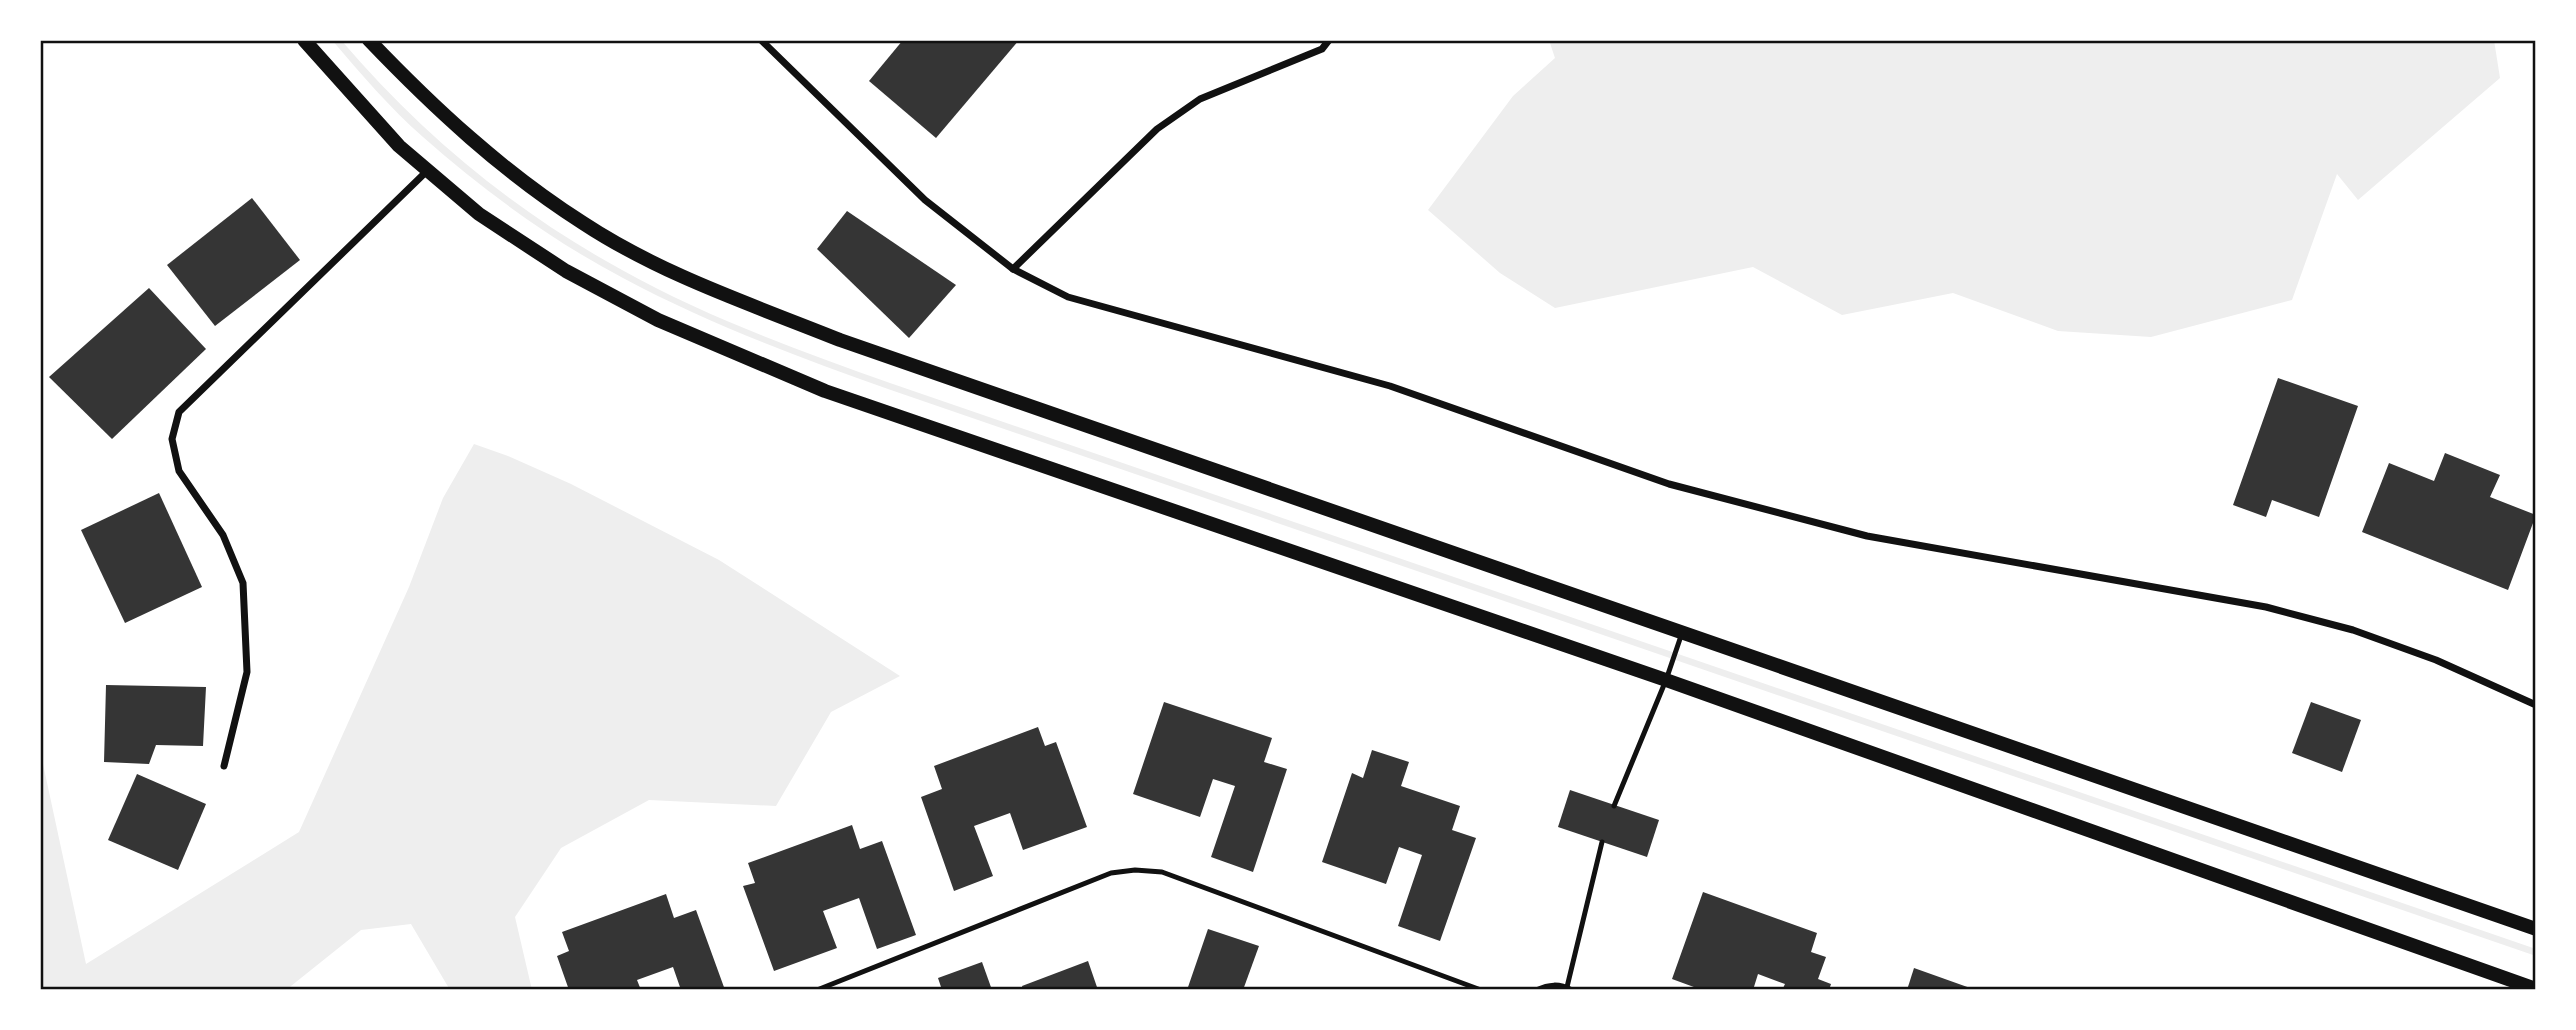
<svg xmlns="http://www.w3.org/2000/svg" width="2576" height="1030" font-family="'Golos Text',sans-serif">
  <style>
    .green { fill: #eee }
    .building { fill: #353535 }
    .lines { fill: none; stroke-linecap: round; stroke-linejoin: round }
    .service { stroke: #111; stroke-width: 5 }
    .minor { stroke: #111; stroke-width: 7 }
    .secondary { stroke: #111; stroke-width: 14 }
    .neatline { fill: none; stroke: #111; stroke-width: 2.5 }
  </style>
  <rect width="100%" height="100%" fill="#fff"/>
  <g class="green">
    <path d="M 332,40 L 341,40 C 421,134 514,211 622,270 C 706,317 800,351 890,383 L 2536,949 L 2536,956 L 888,389 C 798,357 707,323 623,278 C 551,240 484,191 423,137 C 390,108 361,74 332,40 Z"/>
    <path d="M 1549,40 L 2494,40 L 2500,78 L 2358,200 L 2337,174 L 2292,300 L 2151,337 L 2058,331 L 1953,293 L 1842,315 L 1753,267 L 1555,308 L 1500,273 L 1428,210 L 1513,96 L 1555,58 Z"/>
    <path d="M 474,444 L 508,456 L 571,484 L 719,560 L 900,676 L 831,712 L 776,806 L 649,800 L 561,848 L 515,917 L 532,990 L 450,990 L 411,924 L 361,930 L 286,990 L 40,990 L 40,750 L 86,964 L 299,832 L 409,587 L 443,498 Z"/>
  </g>
  <g class="building">
    <path d="M 903,40 L 1019,40 L 936,138 L 869,81 Z"/>
    <path d="M 252,198 L 300,260 L 215,326 L 167,265 Z"/>
    <path d="M 847,211 L 956,285 L 909,338 L 817,249 Z"/>
    <path d="M 149,288 L 206,349 L 112,439 L 49,377 Z"/>
    <path d="M 2278,378 L 2358,406 L 2319,517 L 2272,500 L 2266,517 L 2233,505 Z"/>
    <path d="M 2445,453 L 2500,475 L 2490,497 L 2536,515 L 2508,590 L 2362,532 L 2389,463 L 2434,481 Z"/>
    <path d="M 159,493 L 202,587 L 125,623 L 81,530 Z"/>
    <path d="M 106,685 L 206,687 L 203,746 L 156,745 L 149,764 L 104,762 Z"/>
    <path d="M 1164,702 L 1272,738 L 1264,762 L 1287,769 L 1253,872 L 1211,857 L 1235,786 L 1213,779 L 1200,817 L 1133,794 Z"/>
    <path d="M 2311,702 L 2361,720 L 2342,772 L 2292,753 Z"/>
    <path d="M 1038,727 L 1045,746 L 1056,742 L 1087,827 L 1023,850 L 1010,813 L 974,826 L 993,876 L 954,891 L 921,797 L 942,789 L 934,766 Z"/>
    <path d="M 1372,750 L 1409,762 L 1401,786 L 1460,806 L 1452,830 L 1476,838 L 1440,941 L 1398,926 L 1422,855 L 1399,847 L 1386,884 L 1322,862 L 1352,773 L 1363,778 Z"/>
    <path d="M 137,774 L 206,804 L 178,870 L 108,840 Z"/>
    <path d="M 1570,790 L 1659,820 L 1647,857 L 1558,827 Z"/>
    <path d="M 852,825 L 860,849 L 882,841 L 916,935 L 877,949 L 859,898 L 823,911 L 837,948 L 774,971 L 743,886 L 755,883 L 748,863 Z"/>
    <path d="M 1703,892 L 1817,933 L 1811,952 L 1826,957 L 1818,979 L 1831,984 L 1829,990 L 1782,990 L 1785,984 L 1758,974 L 1753,990 L 1702,990 L 1672,979 Z"/>
    <path d="M 666,894 L 674,918 L 696,910 L 725,990 L 681,990 L 673,967 L 637,980 L 641,990 L 569,990 L 557,956 L 569,951 L 562,932 Z"/>
    <path d="M 1208,929 L 1259,946 L 1243,990 L 1187,990 Z"/>
    <path d="M 1088,961 L 1098,990 L 1023,990 L 1022,986 Z"/>
    <path d="M 982,962 L 992,990 L 942,990 L 938,978 Z"/>
    <path d="M 1914,968 L 1973,989 L 1973,990 L 1907,990 Z"/>
  </g>
  <g class="lines">
    <g class="service">
      <path d="M 1614,806 L 1666,680 L 1682,633"/>
      <path d="M 1567,987 L 1602,842"/>
      <path d="M 817,990 L 1111,873 L 1135,870 L 1162,872 L 1481,990"/>
      <path d="M 1536,990 C 1549,984 1559,983 1572,990"/>
    </g>
    <g class="minor">
      <path d="M 761,40 L 925,200 L 1013,269 L 1068,297 L 1390,386 L 1669,484 L 1867,536 L 2266,607 L 2353,630 L 2436,660 L 2536,705"/>
      <path d="M 1013,269 L 1157,129 L 1200,99 L 1322,49 L 1329,40"/>
      <path d="M 224,766 L 247,672 L 243,583 L 223,535 L 179,471 L 172,439 L 179,412 L 428,170"/>
    </g>
    <g class="secondary">
      <path d="M 304,40 L 399,146 L 479,214 L 566,271 L 658,320 L 825,391 L 1666,680 L 2536,989"/>
      <path d="M 369,40 C 434,108 503,172 583,223 C 662,275 753,305 840,340 L 2536,929"/>
    </g>
  </g>
  <rect width="2576" height="1030" fill="none" stroke="#ffffff" stroke-width="84"/>
  <rect x="42" y="42" width="2492" height="946" class="neatline"/>
</svg>
